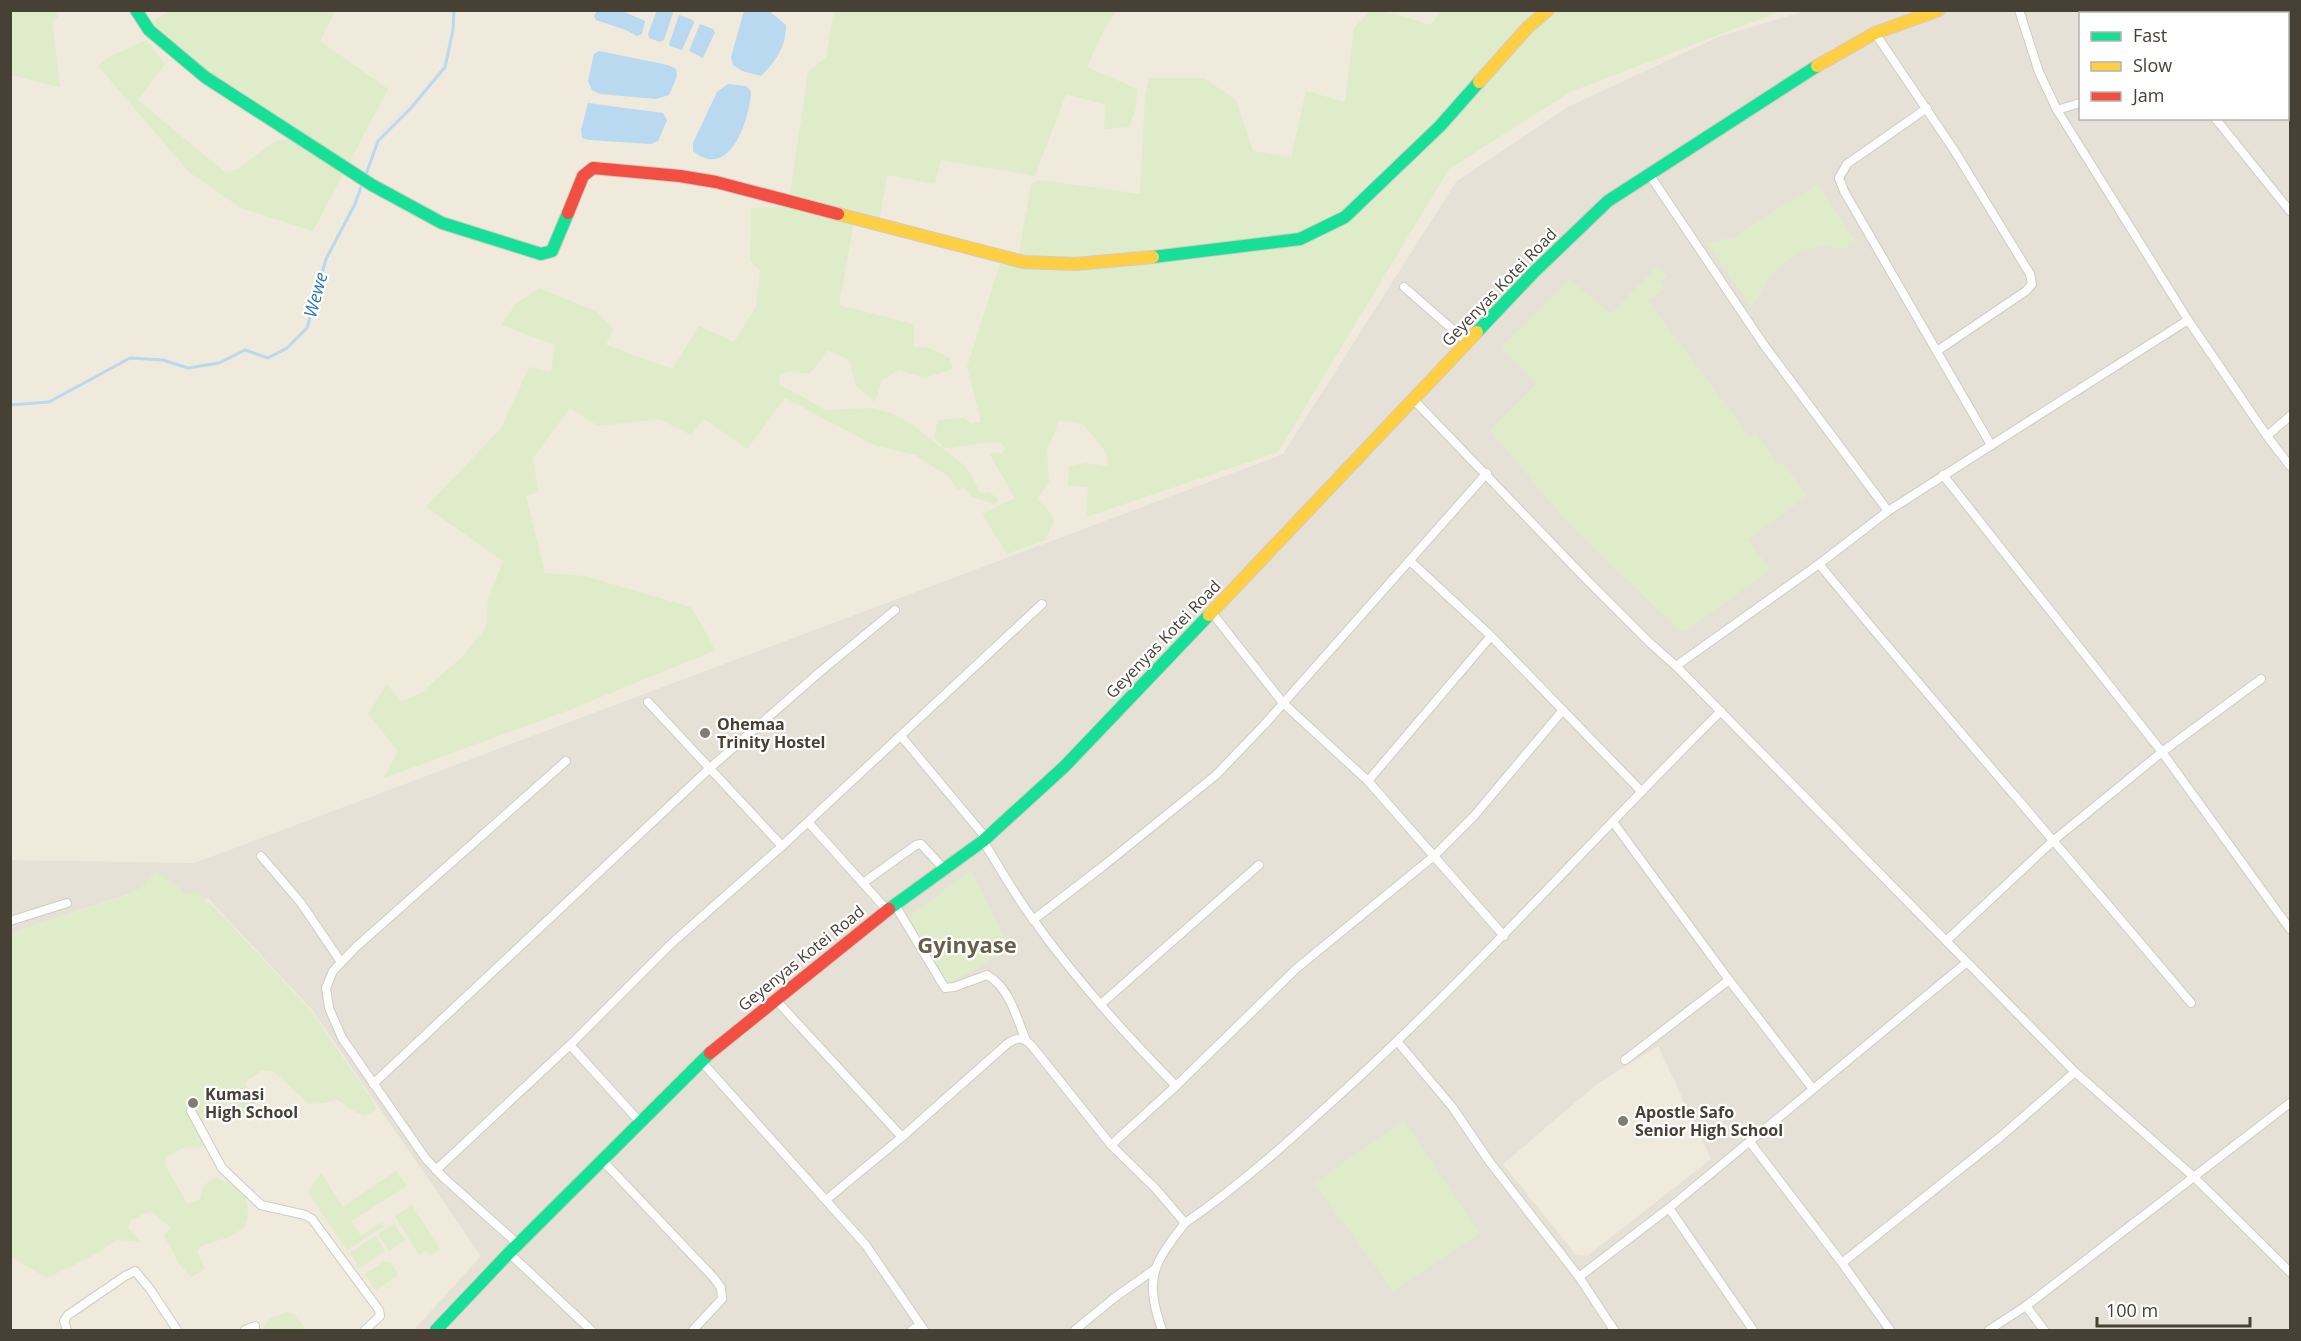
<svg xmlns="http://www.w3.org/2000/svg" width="2301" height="1341" font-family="'Open Sans',sans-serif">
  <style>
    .residential { fill: #e5e1d7; fill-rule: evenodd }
    .education { fill: #efeadc }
    .green { fill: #deecc9 }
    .water { fill: #b8d9f0 }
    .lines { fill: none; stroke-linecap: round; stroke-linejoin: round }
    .stream { stroke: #b8d9f0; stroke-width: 3 }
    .street-casing { stroke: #cfcdc7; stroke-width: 10 }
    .fast-casing { stroke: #d1ccc0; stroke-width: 14 }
    .slow-casing { stroke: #d1ccc0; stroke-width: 14 }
    .jam-casing { stroke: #d1ccc0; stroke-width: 14 }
    .street { stroke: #fdfdfc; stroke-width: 8 }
    .fast { stroke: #16e098; stroke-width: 12 }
    .slow { stroke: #ffcf43; stroke-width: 12 }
    .jam { stroke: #f24e42; stroke-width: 12 }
    .poi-dot { fill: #827d74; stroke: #fff; stroke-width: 2 }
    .labels { text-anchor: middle; stroke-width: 4.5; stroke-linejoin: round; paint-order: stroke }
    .street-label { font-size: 16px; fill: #474035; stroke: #fff }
    .poi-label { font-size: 16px; font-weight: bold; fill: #474035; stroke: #fff; text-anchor: start }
    .water-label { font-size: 18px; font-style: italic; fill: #2a7ab8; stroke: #fff }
    .district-label { font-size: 22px; font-weight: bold; fill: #6b5f4c; stroke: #fff }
  </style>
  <rect width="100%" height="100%" fill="#f1efea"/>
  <path class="residential" d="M 11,11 L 2290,11 L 2290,1330 L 11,1330 ZM 2080,14 L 2288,14 L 2288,118 L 2080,118 Z"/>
  <g class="education">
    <path d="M 11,11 L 1805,11 L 1718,37 L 1568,107 L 1456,182 L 1283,454 L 195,863 L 11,860 Z"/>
    <path d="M 134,892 L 148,919 L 208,898 L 313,1011 L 481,1256 L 414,1330 L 11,1330 L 10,933 Z"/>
    <path d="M 1658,1046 L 1711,1159 L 1587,1256 L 1576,1255 L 1503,1164 L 1597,1084 Z"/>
  </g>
  <g class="green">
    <path d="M 1443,10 L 1781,11 L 1570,92 L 1449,169 L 1278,452 L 1086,517 L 1088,487 L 1068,485 L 1069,467 L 1087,463 L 1108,467 L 1106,452 L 1083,424 L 1060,420 L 1047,450 L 1049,483 L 1037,499 L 1046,507 L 1054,520 L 1046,540 L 1007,554 L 982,514 L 1015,498 L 990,455 L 994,452 L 1002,454 L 1005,449 L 1002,443 C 983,439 964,449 944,448 L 934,436 L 938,420 L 963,418 L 971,424 L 981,422 L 967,367 L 1003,254 L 1019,254 L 1031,184 L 1041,180 L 1140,194 L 1145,97 L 1149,78 L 1204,78 L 1236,100 L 1253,151 L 1291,157 L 1306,91 L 1345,102 L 1354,28 L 1370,11 C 1391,11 1410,19 1430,25 Z"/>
    <path d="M 10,11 L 55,11 L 58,17 L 52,21 L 60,87 L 11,75 Z"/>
    <path d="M 169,11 L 335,11 L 320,41 L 388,89 L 349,163 C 283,121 205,80 152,22 Z"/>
    <path d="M 834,11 L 1120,11 L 1117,11 L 1105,28 L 1087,67 L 1137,89 L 1136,108 L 1129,127 L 1104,129 L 1106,105 L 1066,94 L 1035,176 L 941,160 L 935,184 L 887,175 L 879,222 L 855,216 L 839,305 L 914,324 L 914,346 L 928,348 L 950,358 L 953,369 L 925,378 L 899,370 L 882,380 L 875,402 L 856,386 L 849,360 L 828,350 L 810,374 L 791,371 L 779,375 L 780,385 L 827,410 L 871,408 L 893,414 L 913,425 L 966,467 L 977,485 L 980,493 L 989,492 L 998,499 L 996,505 L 970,496 L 965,488 L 958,490 L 948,476 L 915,455 L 874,445 L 785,398 L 747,449 L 704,419 L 691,435 L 659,419 L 598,426 L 570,408 L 533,458 L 538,492 L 526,496 L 545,573 L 584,576 L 691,607 L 716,650 L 567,711 L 384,778 L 398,751 L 368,714 L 387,684 L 401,702 L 422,692 L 464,655 L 486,627 L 488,600 L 503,561 L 426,507 L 502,427 L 529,367 L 551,372 L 555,345 L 501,325 L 516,304 L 539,288 L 596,311 L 613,328 L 606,345 L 672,369 L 699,326 L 734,342 L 756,307 L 760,270 L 750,261 L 751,208 L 788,207 L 808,72 L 826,57 Z"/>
    <path d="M 146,40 L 165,64 L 138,100 L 226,173 L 238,169 L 274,142 L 292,138 L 345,170 L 313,231 L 241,208 L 189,172 L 98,66 L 107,58 Z"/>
    <path d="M 1818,184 L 1856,242 L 1842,249 C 1837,248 1832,246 1828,246 C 1810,244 1778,264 1768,279 C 1762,288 1759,298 1751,306 L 1707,244 L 1735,236 Z"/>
    <path d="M 1657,266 L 1667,276 L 1661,281 L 1665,288 L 1648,301 L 1750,437 L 1755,432 L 1779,465 L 1783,463 L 1807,496 L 1748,539 L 1770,570 L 1685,632 L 1678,629 L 1567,522 L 1490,430 L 1537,383 L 1501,347 L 1570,280 L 1611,314 Z"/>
    <path d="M 971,870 L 1010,949 L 947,984 L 906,918 Z"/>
    <path d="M 155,871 L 180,888 L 183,894 L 197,892 L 220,913 L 312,1012 L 373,1101 L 376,1110 L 365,1116 L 355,1112 L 336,1099 L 325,1103 L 309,1104 L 273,1071 L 261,1071 L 245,1082 L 254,1103 L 254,1117 L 239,1112 L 230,1103 L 204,1121 L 206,1144 L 197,1148 L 183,1148 L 166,1157 L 165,1165 L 187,1203 L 200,1200 L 203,1186 L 214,1178 C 243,1185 253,1198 245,1227 L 229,1237 L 201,1246 L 197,1252 L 205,1269 L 191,1277 L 180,1265 L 164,1236 L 171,1228 L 151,1211 L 131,1220 L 128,1228 L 141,1242 L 117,1240 L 96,1254 L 47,1278 L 11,1257 L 10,933 L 127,895 L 142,887 Z"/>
    <path d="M 1404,1121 L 1480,1233 L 1393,1291 L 1314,1183 Z"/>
    <path d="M 396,1171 L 407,1186 L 351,1221 L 361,1236 L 382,1222 L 384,1226 L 347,1250 L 308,1192 L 321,1173 L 343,1207 Z"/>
    <path d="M 412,1205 L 440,1249 L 430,1256 L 426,1250 L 419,1255 L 395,1216 Z"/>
    <path d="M 394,1224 L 405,1240 L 389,1251 L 378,1234 Z"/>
    <path d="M 375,1236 L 385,1251 L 360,1268 L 350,1253 Z"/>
    <path d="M 384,1261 L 391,1263 L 398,1275 L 376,1290 L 365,1274 Z"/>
    <path d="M 287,1312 L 294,1314 L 306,1330 L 262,1330 L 269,1319 Z"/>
  </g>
  <g class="water">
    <path d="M 657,10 L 670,11 L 673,13 L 664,40 L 660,42 L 649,38 L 648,34 Z"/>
    <path d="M 597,11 L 622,11 L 645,21 L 642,34 L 637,36 L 626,30 L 596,20 L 594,16 Z"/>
    <path d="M 744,11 L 769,11 L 786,25 C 786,47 776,61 761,76 L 742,71 L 733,65 L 731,57 Z"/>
    <path d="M 679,15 L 693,20 L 694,23 L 682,50 L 670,46 L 669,44 Z"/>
    <path d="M 700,24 L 713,29 L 715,32 L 703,58 L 689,51 Z"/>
    <path d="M 599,51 L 668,65 L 676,69 L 677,76 L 669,95 L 656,99 L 600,94 L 592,90 L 588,81 L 594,54 Z"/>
    <path d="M 728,84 L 746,86 L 751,91 C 750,118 730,182 693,151 L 693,143 L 717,92 Z"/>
    <path d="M 588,103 L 663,113 L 667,120 L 658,141 L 651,144 L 589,140 L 582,138 L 581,130 Z"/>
  </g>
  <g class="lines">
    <g class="stream">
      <path d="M 365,177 L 378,141 L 411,108 L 445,67 L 453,30 L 454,10"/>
      <path d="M 10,405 L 49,402 L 130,358 L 163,360 L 188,368 L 219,363 L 245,350 L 268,358 L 287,348 L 307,328 L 326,259 L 355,204 L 362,184"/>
    </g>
    <defs>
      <g id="street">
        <path d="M 2019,10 L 2039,72 L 2057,110 L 2188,320 L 2267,436 L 2290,466"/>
        <path d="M 2288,15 L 2290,14"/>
        <path d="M 1875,33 L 1954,150 L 2030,274 L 2032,284 L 2026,291 L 1937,351"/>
        <path d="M 1927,108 L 1847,164 L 1839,178 L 1844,191 L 1991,445"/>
        <path d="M 2057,110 L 2080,103"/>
        <path d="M 2215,118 L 2290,211"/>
        <path d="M 1649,174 L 1764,345 L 1888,511"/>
        <path d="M 1404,287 L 1467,342"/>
        <path d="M 1413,399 L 1586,579 L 1650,643 L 1676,666 L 2075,1072 L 2194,1177 L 2290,1272"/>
        <path d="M 2267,436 L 2290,416"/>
        <path d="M 1943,475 L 2162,752 L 2290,929"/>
        <path d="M 1410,561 L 1491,636 L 1641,791"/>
        <path d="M 1819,564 C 1941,712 2068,856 2191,1003"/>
        <path d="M 1212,613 L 1283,703 L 1368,781 L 1504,936"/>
        <path d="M 1676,666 L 1819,564 L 1888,511 L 2188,320"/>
        <path d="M 648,702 L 782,846"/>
        <path d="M 901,736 L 986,838"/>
        <path d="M 1368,781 L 1491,636"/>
        <path d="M 808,822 L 887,910"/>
        <path d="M 1613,822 L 1729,980 L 1813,1089"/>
        <path d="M 983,841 C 1000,868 1016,897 1035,922 C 1077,981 1126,1035 1176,1086"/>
        <path d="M 261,856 L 301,903 L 341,962"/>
        <path d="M 863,883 L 916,845 L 921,844 L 944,869"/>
        <path d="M 895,905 L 945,988 L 954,987 L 987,975 C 1009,987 1016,1016 1025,1038"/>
        <path d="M 1033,920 L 1102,867 L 1216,775 L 1264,725 L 1487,473"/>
        <path d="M 10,921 L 67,903"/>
        <path d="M 1946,941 L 2054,840 L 2162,752 L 2261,679"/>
        <path d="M 775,999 L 902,1137"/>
        <path d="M 1101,1004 L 1259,865"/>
        <path d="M 1397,1041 L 1453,1108 L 1489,1161 L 1579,1277 L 1614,1330"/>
        <path d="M 570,1045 L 639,1121"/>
        <path d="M 1625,1060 L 1729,980"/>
        <path d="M 701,1061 L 865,1244 L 924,1330"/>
        <path d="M 373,1084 L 710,768 L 821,671 L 895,610"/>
        <path d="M 191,1111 L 222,1168 L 261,1205 L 305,1215 L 312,1219 L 379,1310 L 380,1316 L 365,1330"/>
        <path d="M 1750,1142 L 1842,1263 L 1890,1330"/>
        <path d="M 1111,1145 L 1176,1086 L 1297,968 L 1434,856 L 1474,816 L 1563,710"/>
        <path d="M 602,1160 L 714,1278 L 721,1288 L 722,1299 L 693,1330"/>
        <path d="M 436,1170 L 570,1045 L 672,943 L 782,846 L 1042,604"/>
        <path d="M 826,1200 L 902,1137 L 1007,1044 C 1018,1037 1022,1036 1032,1046 L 1111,1145 L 1155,1188 L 1185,1223 C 1248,1180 1303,1128 1359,1077 C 1485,960 1599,832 1721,711"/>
        <path d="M 1669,1208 L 1753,1330"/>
        <path d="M 518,1244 L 444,1178 L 426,1159 L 342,1038 L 329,1008 L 326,988 L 333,971 L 356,947 L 566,761"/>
        <path d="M 509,1253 L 591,1330"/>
        <path d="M 1842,1263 L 1999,1138 L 2075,1072"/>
        <path d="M 1579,1277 L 1669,1208 L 1966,963"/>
        <path d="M 2026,1306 L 2044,1330"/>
        <path d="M 67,1330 L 64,1321 L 68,1315 L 125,1276 L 135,1271 L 150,1289 L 177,1330"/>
        <path d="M 245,1330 L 255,1326 L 255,1330"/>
        <path d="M 912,1330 L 920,1325"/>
        <path d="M 1075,1330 L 1114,1298 L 1155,1269"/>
        <path d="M 1162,1330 C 1144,1278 1153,1264 1185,1223"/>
        <path d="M 1989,1330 L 2026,1306 L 2290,1103"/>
      </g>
      <g id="fast">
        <path d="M 136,10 L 149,30 L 205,77 L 372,185 L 442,223 L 541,254 L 552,251 L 568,213"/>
        <path d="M 1153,257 L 1300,239 L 1345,217 L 1440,126 L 1479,82"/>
        <path d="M 1477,332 L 1533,273 L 1608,201 L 1817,66"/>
        <path d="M 889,909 L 983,841 L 1065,766 L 1209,615"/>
        <path d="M 436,1330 L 509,1253 L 710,1053"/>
      </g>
      <g id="slow">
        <path d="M 1817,66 L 1875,33 L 1939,10"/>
        <path d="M 1479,82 L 1528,27 L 1548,10"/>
        <path d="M 838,214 L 1024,262 L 1075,264 L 1153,257"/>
        <path d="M 1209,615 L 1477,332"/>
      </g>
      <g id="jam">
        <path d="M 568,213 L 583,176 L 593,168 L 680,176 L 716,182 L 838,214"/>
        <path d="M 710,1053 L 889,909"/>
      </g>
    </defs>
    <use href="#street" class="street-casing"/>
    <use href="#fast" class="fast-casing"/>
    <use href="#slow" class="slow-casing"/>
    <use href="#jam" class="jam-casing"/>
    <use href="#street" class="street"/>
    <use href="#fast" class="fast"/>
    <use href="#slow" class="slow"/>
    <use href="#jam" class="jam"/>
  </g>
  <g class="poi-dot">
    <circle cx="705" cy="733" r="6"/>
    <circle cx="193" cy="1103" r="6"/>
    <circle cx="1623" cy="1121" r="6"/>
  </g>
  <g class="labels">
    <g class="street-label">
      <text transform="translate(1499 287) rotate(-46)" y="6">Geyenyas Kotei Road</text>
      <text transform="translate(1163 639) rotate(-46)" y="6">Geyenyas Kotei Road</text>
      <text transform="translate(801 958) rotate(-39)" y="6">Geyenyas Kotei Road</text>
    </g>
    <g class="poi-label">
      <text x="717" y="730">Ohemaa<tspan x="717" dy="18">Trinity Hostel</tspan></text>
      <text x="205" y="1100">Kumasi<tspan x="205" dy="18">High School</tspan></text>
      <text x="1635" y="1118">Apostle Safo<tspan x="1635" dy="18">Senior High School</tspan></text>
    </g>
    <g class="water-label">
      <text transform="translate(316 295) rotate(-75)" y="6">Wewe</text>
    </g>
    <g class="district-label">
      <text x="967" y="953">Gyinyase</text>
    </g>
  </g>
  <rect width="2301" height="1341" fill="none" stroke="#474035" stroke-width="24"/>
  <rect x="2079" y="12" width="210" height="108" fill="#ffffff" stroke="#b5b3ae" stroke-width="1.5"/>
  <rect x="2091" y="32" width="30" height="9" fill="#16e098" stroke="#b5b3ae" stroke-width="1.5"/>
  <text x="2133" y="42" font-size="18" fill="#474035">Fast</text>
  <rect x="2091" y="62" width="30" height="9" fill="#ffcf43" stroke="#b5b3ae" stroke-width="1.5"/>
  <text x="2133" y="72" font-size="18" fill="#474035">Slow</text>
  <rect x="2091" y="92" width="30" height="9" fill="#f24e42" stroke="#b5b3ae" stroke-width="1.5"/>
  <text x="2133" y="102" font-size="18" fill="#474035">Jam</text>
  <path d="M2097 1317v9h153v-9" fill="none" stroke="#474035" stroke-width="3"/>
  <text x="2106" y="1317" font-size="18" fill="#474035" stroke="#ffffff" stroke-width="4.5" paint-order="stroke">100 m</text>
</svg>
